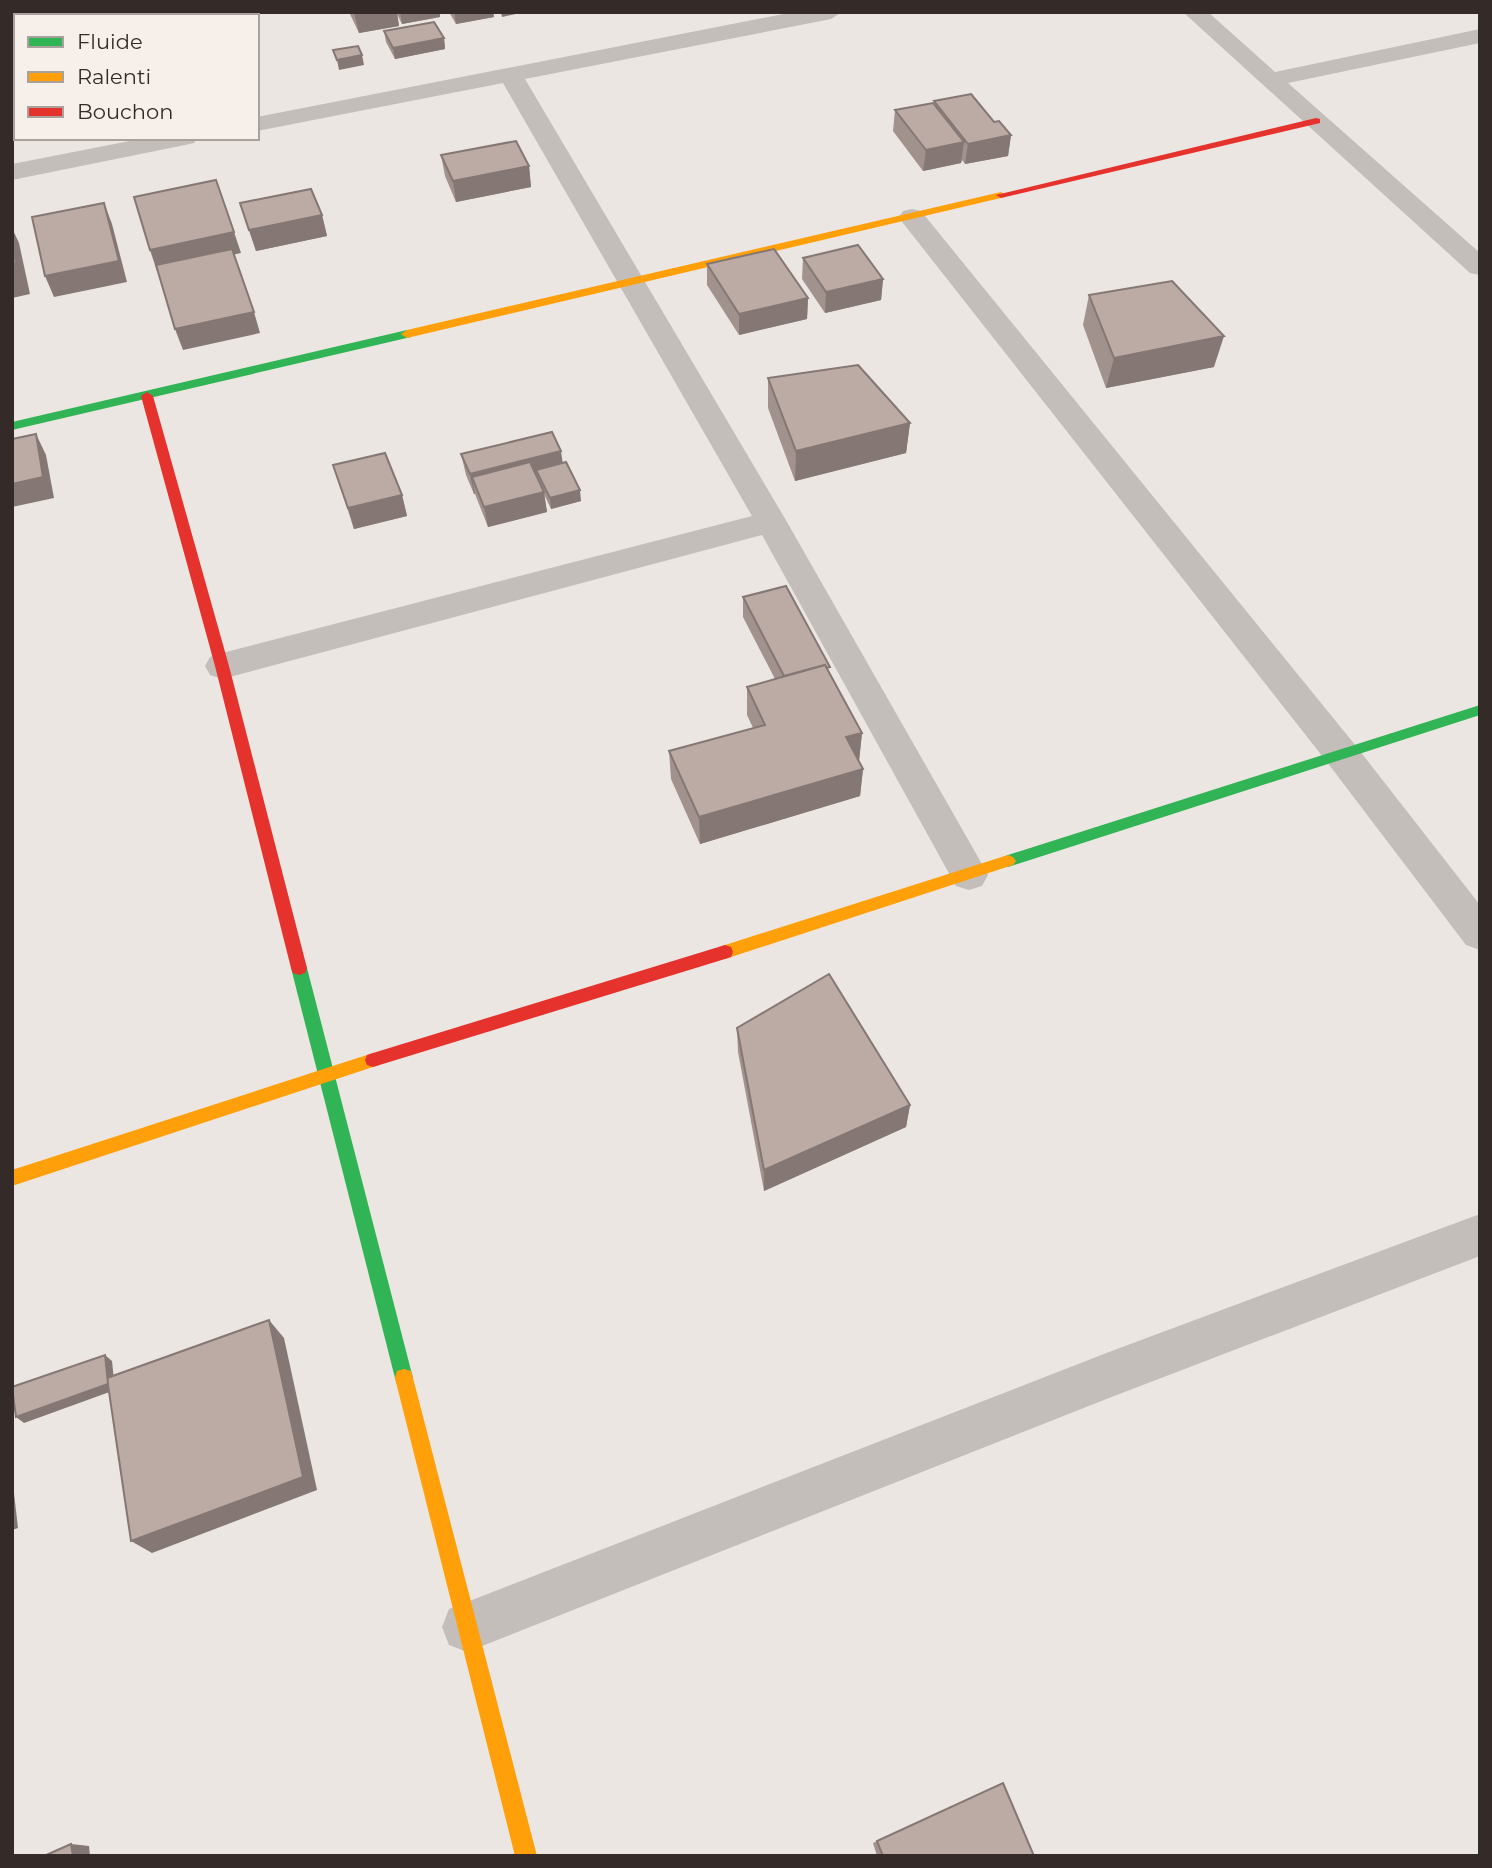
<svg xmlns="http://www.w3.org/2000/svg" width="1492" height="1868" font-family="Montserrat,sans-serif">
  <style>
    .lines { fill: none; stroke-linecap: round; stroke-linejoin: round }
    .street { fill: #c4beba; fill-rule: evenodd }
    .fast { fill: #30b455; fill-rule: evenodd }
    .slow { fill: #ff9f0a; fill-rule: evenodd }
    .jam { fill: #e5322d; fill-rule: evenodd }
    .wall { fill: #a2928e }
    .shaded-wall { fill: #847774 }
    .building { fill: #bcaaa5; stroke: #847774; stroke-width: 2 }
  </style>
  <rect width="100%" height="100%" fill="#ebe6e1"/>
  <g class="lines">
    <g class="street">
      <path d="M 794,12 L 842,12 L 831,19 L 525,79 L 787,522 L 982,864 L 988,875 L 982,886 L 969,890 L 956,886 L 762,535 L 222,679 L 210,675 L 205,666 L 210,657 L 222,653 L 752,516 L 503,83 L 257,131 L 257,117 Z"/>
      <path d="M 1183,12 L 1208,12 L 1275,72 L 1480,29 L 1480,43 L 1288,83 L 1480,253 L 1480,275 L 1470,273 Z"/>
      <path d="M 145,138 L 197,138 L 194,143 L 185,145 L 12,180 L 12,164 Z"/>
      <path d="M 912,209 L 921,211 L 1356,746 L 1480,905 L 1480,950 L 1466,945 L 1330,766 L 903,223 L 899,217 L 903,211 Z"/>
      <path d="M 1480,1214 L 1480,1256 L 1109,1398 L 467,1652 L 449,1645 L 442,1627 L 449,1609 L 467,1602 L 1109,1352 Z"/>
    </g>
    <g class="fast">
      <path d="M 407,330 L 413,334 L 411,337 L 12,430 L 12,422 Z"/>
      <path d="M 1480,705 L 1480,715 L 1008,867 L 1003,865 L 1000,861 L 1003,857 L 1008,855 Z"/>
      <path d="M 299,961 L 305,963 L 307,968 L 413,1378 L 411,1385 L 404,1387 L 397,1385 L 395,1378 L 291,968 L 293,963 Z"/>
    </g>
    <g class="slow">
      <path d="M 1001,192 L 1006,195 L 1005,197 L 407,338 L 401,334 L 407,330 Z"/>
      <path d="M 1008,855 L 1013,857 L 1016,861 L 1013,865 L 725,959 L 719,957 L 717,952 L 719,947 L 725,945 Z"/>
      <path d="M 373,1053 L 379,1055 L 381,1060 L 379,1065 L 12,1186 L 12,1170 Z"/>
      <path d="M 404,1369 L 411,1371 L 413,1378 L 537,1856 L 515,1856 L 395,1378 L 397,1371 Z"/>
    </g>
    <g class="jam">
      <path d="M 1316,118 L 1320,119 L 1320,123 L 1001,198 L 996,195 Z"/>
      <path d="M 147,392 L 153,396 L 229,666 L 307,968 L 305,973 L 299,975 L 293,973 L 291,968 L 215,666 L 141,396 Z"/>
      <path d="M 725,945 L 731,947 L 733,952 L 731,957 L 725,959 L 373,1067 L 367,1065 L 365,1060 L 367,1055 L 373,1053 Z"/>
    </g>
  </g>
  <g class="wall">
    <path d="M 349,12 L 440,12 L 440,17 L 402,24 L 397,14 L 399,26 L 359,33 Z"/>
    <path d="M 449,12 L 493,12 L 494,17 L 456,24 Z"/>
    <path d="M 384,31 L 444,38 L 445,49 L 395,59 L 386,42 Z"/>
    <path d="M 934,101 L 994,122 L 1011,135 L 1008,156 L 965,164 L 962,160 L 961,163 L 923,171 L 893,131 L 895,110 L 934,104 Z"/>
    <path d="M 441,155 L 529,166 L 531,187 L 456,202 L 445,176 Z"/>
    <path d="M 240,203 L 322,215 L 327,236 L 256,251 Z"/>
    <path d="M 803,258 L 883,279 L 881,300 L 825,313 L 802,279 Z"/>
    <path d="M 707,264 L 808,298 L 807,319 L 739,335 L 707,285 Z"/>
    <path d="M 1089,295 L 1214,367 L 1106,388 L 1083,325 Z"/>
    <path d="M 768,378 L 910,423 L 906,453 L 795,481 L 768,408 Z"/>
    <path d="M 461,454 L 563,463 L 581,501 L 551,509 L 544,494 L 547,512 L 488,527 L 475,494 L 474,494 L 466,475 Z"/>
    <path d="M 333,465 L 402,495 L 407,516 L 354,529 Z"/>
    <path d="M 743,597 L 830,674 L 862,733 L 859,761 L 863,769 L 860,796 L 700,844 L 671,779 L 669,751 L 753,728 L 747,715 L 747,687 L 775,679 L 743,617 Z"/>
    <path d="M 737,1028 L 910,1105 L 906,1127 L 764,1191 L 738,1052 Z"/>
    <path d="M 994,1787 L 1034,1856 L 877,1856 L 873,1843 Z"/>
  </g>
  <g class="shaded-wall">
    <path d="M 358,12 L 397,12 L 399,26 L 359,33 L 354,13 Z"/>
    <path d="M 400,12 L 440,12 L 440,17 L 402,24 Z"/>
    <path d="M 454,12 L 493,12 L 494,17 L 456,24 Z"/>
    <path d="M 501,12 L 525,12 L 502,17 Z"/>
    <path d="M 16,38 L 16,58 L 12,49 L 12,39 Z"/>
    <path d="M 444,38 L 445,49 L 395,59 L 393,48 Z"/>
    <path d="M 362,55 L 364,65 L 339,70 L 337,60 Z"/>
    <path d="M 1011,135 L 1008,156 L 965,164 L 968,144 Z"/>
    <path d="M 964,142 L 961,163 L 923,171 L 926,150 Z"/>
    <path d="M 529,166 L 531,187 L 456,202 L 453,181 Z"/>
    <path d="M 104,203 L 112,224 L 127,282 L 54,297 L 45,276 Z"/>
    <path d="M 322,215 L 327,236 L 256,251 L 249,230 Z"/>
    <path d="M 12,228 L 19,243 L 30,294 L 12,298 Z"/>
    <path d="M 234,232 L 241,253 L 157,271 L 150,250 Z"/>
    <path d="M 883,279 L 881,300 L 825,313 L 826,292 Z"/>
    <path d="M 808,298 L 807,319 L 739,335 L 739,314 Z"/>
    <path d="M 254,312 L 260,333 L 183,350 L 175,329 Z"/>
    <path d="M 1224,336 L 1214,367 L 1106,388 L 1114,358 Z"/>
    <path d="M 910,423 L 906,453 L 795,481 L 796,451 Z"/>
    <path d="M 36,434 L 46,455 L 54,498 L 12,507 L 12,484 Z"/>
    <path d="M 561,451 L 564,472 L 536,470 L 537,478 L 472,477 L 475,494 L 474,494 L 470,474 Z"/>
    <path d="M 580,490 L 581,501 L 551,509 L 550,498 Z"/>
    <path d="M 544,492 L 547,512 L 488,527 L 484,507 Z"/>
    <path d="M 402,495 L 407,516 L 354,529 L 348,508 Z"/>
    <path d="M 862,733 L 859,761 L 846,737 Z"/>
    <path d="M 863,769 L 860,796 L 700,844 L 699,817 Z"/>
    <path d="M 910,1105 L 906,1127 L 764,1191 L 764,1170 Z"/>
    <path d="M 269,1320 L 284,1338 L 317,1490 L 152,1553 L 131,1541 Z"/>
    <path d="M 105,1355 L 112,1361 L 115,1390 L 24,1423 L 16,1417 Z"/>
    <path d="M 12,1493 L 14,1493 L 18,1528 L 12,1530 Z"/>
    <path d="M 71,1844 L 89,1846 L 90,1856 L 73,1856 Z"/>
  </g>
  <g class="building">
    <path d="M 12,12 L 43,12 L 44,16 L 16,16 L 16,38 L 12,39 Z"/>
    <path d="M 434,22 L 444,38 L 393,48 L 384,31 Z"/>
    <path d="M 358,46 L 362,55 L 337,60 L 333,50 Z"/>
    <path d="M 971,94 L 994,122 L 999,121 L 1011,135 L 968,144 L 934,101 Z"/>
    <path d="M 933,103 L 964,142 L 926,150 L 895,110 Z"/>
    <path d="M 516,141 L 529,166 L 453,181 L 441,155 Z"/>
    <path d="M 216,180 L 234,232 L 150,250 L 134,197 Z"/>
    <path d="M 311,189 L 322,215 L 249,230 L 240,203 Z"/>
    <path d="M 104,203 L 119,261 L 45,276 L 32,217 Z"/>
    <path d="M 12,244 L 16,263 L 12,264 Z"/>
    <path d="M 858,245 L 883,279 L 826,292 L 803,258 Z"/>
    <path d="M 232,249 L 254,312 L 175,329 L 156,265 Z"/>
    <path d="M 774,249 L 808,298 L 739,314 L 707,264 Z"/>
    <path d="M 1172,281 L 1224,336 L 1114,358 L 1089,295 Z"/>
    <path d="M 858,365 L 910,423 L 796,451 L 768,378 Z"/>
    <path d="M 552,432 L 561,451 L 470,474 L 461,454 Z"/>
    <path d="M 36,434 L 43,477 L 12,484 L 12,439 Z"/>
    <path d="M 385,453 L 402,495 L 348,508 L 333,465 Z"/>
    <path d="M 530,462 L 544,492 L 484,507 L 472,477 Z"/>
    <path d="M 566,462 L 580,490 L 550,498 L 536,470 Z"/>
    <path d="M 786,586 L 830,667 L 826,668 L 825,665 L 784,676 L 743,597 Z"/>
    <path d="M 825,665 L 862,733 L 846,737 L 863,769 L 699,817 L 669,751 L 765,725 L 747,687 Z"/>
    <path d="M 829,974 L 910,1105 L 764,1170 L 737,1028 Z"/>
    <path d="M 269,1320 L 303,1477 L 131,1541 L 107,1378 Z"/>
    <path d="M 105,1355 L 108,1384 L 16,1417 L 12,1387 Z"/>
    <path d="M 1003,1783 L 1034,1856 L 883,1856 L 877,1841 Z"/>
    <path d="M 71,1844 L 73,1856 L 44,1856 Z"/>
  </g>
  <rect width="1492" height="1868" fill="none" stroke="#342b29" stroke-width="28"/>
  <rect x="14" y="14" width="245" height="126" fill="#f7efe9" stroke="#a9a19c" stroke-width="2"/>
  <rect x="28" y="37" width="35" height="10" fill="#30b455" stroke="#a9a19c" stroke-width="2"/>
  <text x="77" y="49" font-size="21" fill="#342b29">Fluide</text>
  <rect x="28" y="72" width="35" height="10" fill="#ff9f0a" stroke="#a9a19c" stroke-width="2"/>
  <text x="77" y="84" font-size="21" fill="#342b29">Ralenti</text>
  <rect x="28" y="107" width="35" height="10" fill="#e5322d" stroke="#a9a19c" stroke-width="2"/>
  <text x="77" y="119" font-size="21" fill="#342b29">Bouchon</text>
</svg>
